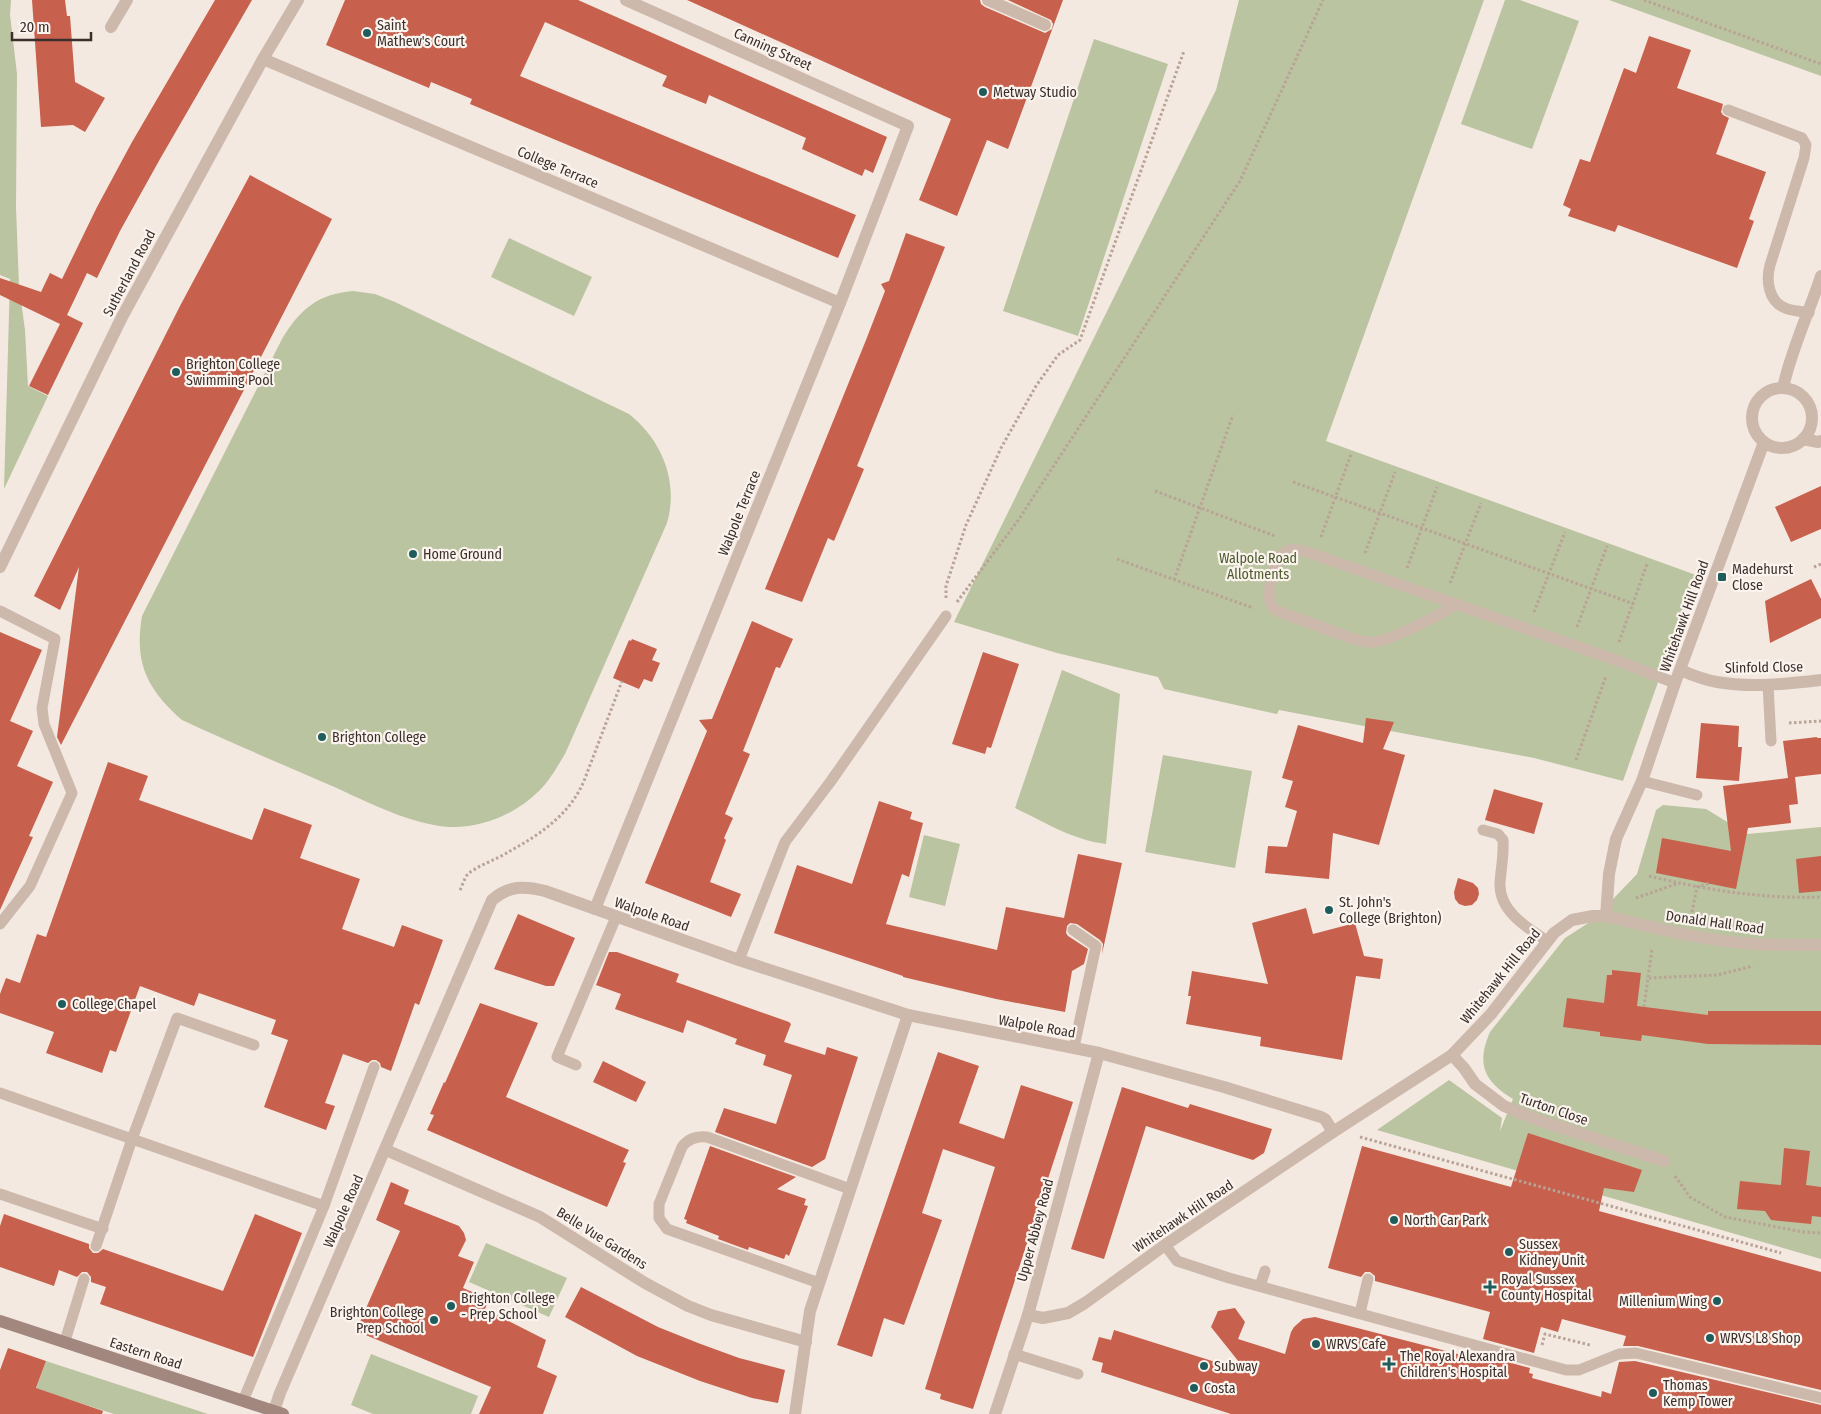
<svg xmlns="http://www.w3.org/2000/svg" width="1821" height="1414" font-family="'Fira Sans Condensed',sans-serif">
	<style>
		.green { fill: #bac4a0 }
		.building { fill: #c7604c }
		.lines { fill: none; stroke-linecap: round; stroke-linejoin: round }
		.path { stroke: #b9a296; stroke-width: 3; stroke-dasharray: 2.5 2.5; stroke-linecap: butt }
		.lane { stroke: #cdb8ac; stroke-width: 11 }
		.street { stroke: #cdb8ac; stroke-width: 12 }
		.secondary { stroke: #a1877d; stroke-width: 12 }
		.poi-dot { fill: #1f5d5d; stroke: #fbf4ee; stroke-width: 2 }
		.labels { text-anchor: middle; stroke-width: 4.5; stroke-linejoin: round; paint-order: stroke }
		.poi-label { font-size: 14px; fill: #3b2f2b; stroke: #fbf4ee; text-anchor: start }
		.street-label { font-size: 14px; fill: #3b2f2b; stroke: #fbf4ee }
		.park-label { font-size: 14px; fill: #4d5a2e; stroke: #fbf4ee }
	</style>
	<rect width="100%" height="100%" fill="#f4e9e1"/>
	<g class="green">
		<path d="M 0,0 L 11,0 L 10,15 L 17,74 L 16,207 L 19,286 L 25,330 L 28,386 L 48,396 L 4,489 L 10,279 L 0,275 Z"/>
		<path d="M 1239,0 L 1484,0 L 1326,441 L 1696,575 L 1623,781 L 1534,758 L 1279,710 L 1277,714 L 1164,689 L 1158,677 L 1057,653 L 954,622 L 1216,90 Z"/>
		<path d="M 1505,0 L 1520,0 L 1579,21 L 1532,149 L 1461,124 Z"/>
		<path d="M 1609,0 L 1821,0 L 1821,76 Z"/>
		<path d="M 1094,39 L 1168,64 L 1078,336 L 1003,311 Z"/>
		<path d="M 509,238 L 592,277 L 574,316 L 491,277 Z"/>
		<path d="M 353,291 L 375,294 L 395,302 L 629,414 C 662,440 679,482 667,523 L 565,754 C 557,767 550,780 539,791 C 513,817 471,833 434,825 C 396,818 360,798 325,783 C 277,762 229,742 182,720 C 147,689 134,663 142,616 L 282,339 C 300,309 318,294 353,291 Z"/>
		<path d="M 1062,670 L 1120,694 L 1106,844 C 1073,840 1044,822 1015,808 Z"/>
		<path d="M 1163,755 L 1252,771 L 1235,868 L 1145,852 Z"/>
		<path d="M 1663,805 L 1706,809 L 1747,834 L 1821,827 L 1821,1259 L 1377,1130 L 1449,1080 L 1502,1118 L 1500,1131 L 1513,1099 C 1484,1081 1476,1064 1490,1032 L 1565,938 L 1593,920 L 1637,874 L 1656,810 Z"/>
		<path d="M 924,835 L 960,844 L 945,906 L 909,897 Z"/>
		<path d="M 486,1243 L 567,1278 L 549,1317 L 469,1282 Z"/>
		<path d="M 371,1354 L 478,1396 L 471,1414 L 373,1414 L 351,1405 Z"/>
		<path d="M 46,1361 L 208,1414 L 114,1414 L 36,1389 Z"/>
	</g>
	<g class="building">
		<path d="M 32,0 L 65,0 L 67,16 L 70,16 L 75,82 L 105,98 L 85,132 L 73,125 L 41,127 Z"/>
		<path d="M 215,0 L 252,0 L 160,159 L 120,231 L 97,278 L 87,273 L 67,315 L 83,323 L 48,395 L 29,386 L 60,324 L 0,295 L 0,278 L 41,292 L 50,273 L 62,279 L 97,207 L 132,142 Z"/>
		<path d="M 345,0 L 578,0 L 887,137 L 873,173 L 865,169 L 862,176 L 802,149 L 806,138 L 709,95 L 706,104 L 662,86 L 667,76 L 545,22 L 520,76 L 856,215 L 838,258 L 470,104 L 472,99 L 431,82 L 429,88 L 326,45 Z"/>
		<path d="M 687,0 L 980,0 L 981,4 L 985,7 L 1045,33 L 1052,29 L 1053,24 L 1051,20 L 1008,0 L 1063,0 L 1008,149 L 987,140 L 957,216 L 919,200 L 951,119 Z"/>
		<path d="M 1649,36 L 1691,50 L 1677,88 L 1723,104 L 1721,112 L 1723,115 L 1729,118 L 1716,154 L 1766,172 L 1749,219 L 1754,221 L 1737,268 L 1618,225 L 1615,232 L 1568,216 L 1571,209 L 1563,205 L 1580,159 L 1590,162 L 1624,68 L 1636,73 Z"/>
		<path d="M 250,175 L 332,219 L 61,745 L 57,737 L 79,567 L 60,610 L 34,596 L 180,306 Z"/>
		<path d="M 906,233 L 945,247 L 857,466 L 864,469 L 834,541 L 828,538 L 802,602 L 765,589 L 866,340 L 885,291 L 881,284 L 889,281 Z"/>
		<path d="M 1821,486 L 1821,529 L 1791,542 L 1775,507 Z"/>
		<path d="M 1811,579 L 1821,599 L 1821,618 L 1770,643 L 1765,601 Z"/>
		<path d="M 752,621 L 793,639 L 780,668 L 776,667 L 743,751 L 750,754 L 725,814 L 733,818 L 724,838 L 726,840 L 710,882 L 741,894 L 731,917 L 645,883 L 707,731 L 699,720 L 712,719 Z"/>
		<path d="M 0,632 L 42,650 L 10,721 L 33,731 L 17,766 L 53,782 L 29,836 L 33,837 L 0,910 Z"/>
		<path d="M 632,639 L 657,649 L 652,660 L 660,663 L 652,682 L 644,679 L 639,689 L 613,678 L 629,640 L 631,641 Z"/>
		<path d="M 983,652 L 1019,664 L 991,748 L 987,747 L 985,754 L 952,744 Z"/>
		<path d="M 1366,718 L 1394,722 L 1383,749 L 1405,755 L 1379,845 L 1333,833 L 1329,879 L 1265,873 L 1268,846 L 1287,847 L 1297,811 L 1285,807 L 1293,781 L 1282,778 L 1298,725 L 1363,743 Z"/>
		<path d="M 1701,723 L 1739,726 L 1738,747 L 1742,747 L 1739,781 L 1696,778 Z"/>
		<path d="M 1817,737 L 1817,738 L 1821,738 L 1821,774 L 1795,777 L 1798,804 L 1789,805 L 1791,823 L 1748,828 L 1736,889 L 1656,873 L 1662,838 L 1731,851 L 1723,786 L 1788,778 L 1783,741 Z"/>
		<path d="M 108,762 L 148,776 L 139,800 L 252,840 L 264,808 L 312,825 L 300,858 L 360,879 L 342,929 L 394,947 L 402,925 L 443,940 L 419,1005 L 415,1003 L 391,1071 L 381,1067 L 380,1063 L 376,1060 L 372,1060 L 368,1063 L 343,1054 L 325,1103 L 335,1106 L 326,1130 L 264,1107 L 288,1040 L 271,1034 L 276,1020 L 199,993 L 194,1006 L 140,986 L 116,1052 L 110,1050 L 102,1073 L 46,1053 L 54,1032 L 0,1013 L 0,994 L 6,978 L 20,983 L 37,934 L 46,937 Z"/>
		<path d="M 1494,789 L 1543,803 L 1534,834 L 1485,820 Z"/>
		<path d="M 879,801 L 912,812 L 910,819 L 923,823 L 909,877 L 902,874 L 886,924 L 997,950 L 1006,907 L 1064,918 L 1078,854 L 1122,863 L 1102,954 L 1103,944 L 1100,940 L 1077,924 L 1070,923 L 1067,926 L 1066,933 L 1068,936 L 1088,949 L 1084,964 L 1072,971 L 1065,1012 L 996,999 L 903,977 L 903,976 L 774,933 L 797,865 L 852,884 Z"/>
		<path d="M 1821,856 L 1821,891 L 1799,893 L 1796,859 Z"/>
		<path d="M 1458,878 L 1473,883 L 1478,888 L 1479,894 L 1477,900 L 1472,905 L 1465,906 L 1459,904 L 1455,899 L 1454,892 Z"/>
		<path d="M 1306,908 L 1313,934 L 1355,923 L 1364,956 L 1383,959 L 1380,979 L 1356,976 L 1342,1060 L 1260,1046 L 1261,1037 L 1186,1024 L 1191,996 L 1188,996 L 1192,971 L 1268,984 L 1252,923 Z"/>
		<path d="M 518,914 L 575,938 L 554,986 L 546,986 L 494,969 Z"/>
		<path d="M 609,952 L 617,952 L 679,974 L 676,982 L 789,1022 L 791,1024 L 784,1042 L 825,1055 L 827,1047 L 858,1057 L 825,1159 L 812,1167 L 715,1132 L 724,1108 L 776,1124 L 792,1075 L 763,1065 L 766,1055 L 735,1044 L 737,1039 L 687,1020 L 683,1033 L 615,1009 L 621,994 L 596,985 Z"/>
		<path d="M 1612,970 L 1641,973 L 1637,1006 L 1708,1015 L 1708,1011 L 1821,1011 L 1821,1045 L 1708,1044 L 1642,1035 L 1641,1041 L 1600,1036 L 1600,1032 L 1563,1027 L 1567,998 L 1604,1003 L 1607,975 L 1612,975 Z"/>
		<path d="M 480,1003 L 538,1023 L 506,1097 L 629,1150 L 623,1162 L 626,1163 L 607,1207 L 427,1130 L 434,1115 L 430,1114 L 444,1082 L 445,1083 Z"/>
		<path d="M 938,1052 L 979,1066 L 959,1123 L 1004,1139 L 1021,1085 L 1073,1102 L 973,1409 L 940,1399 L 941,1394 L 925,1389 L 995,1167 L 943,1149 L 922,1213 L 942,1220 L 904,1325 L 884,1318 L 872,1357 L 837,1345 Z"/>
		<path d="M 603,1061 L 646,1082 L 636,1102 L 593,1082 Z"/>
		<path d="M 1122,1087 L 1188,1108 L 1190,1104 L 1272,1129 L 1264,1153 L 1253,1160 L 1146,1126 L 1104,1259 L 1071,1249 Z"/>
		<path d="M 1528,1133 L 1642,1170 L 1634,1192 L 1604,1188 L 1599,1211 L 1821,1272 L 1821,1390 L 1638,1346 L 1623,1346 L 1626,1336 L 1562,1319 L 1558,1332 L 1541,1327 L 1534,1353 L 1483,1339 L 1490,1312 L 1375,1281 L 1375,1276 L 1370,1272 L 1365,1272 L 1361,1277 L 1328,1268 L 1362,1146 L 1511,1187 Z"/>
		<path d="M 710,1146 L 796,1177 L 777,1189 L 806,1199 L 804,1205 L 808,1206 L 789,1256 L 786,1254 L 784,1259 L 749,1247 L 748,1250 L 718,1239 L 719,1236 L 686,1223 L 687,1220 L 684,1219 Z"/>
		<path d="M 1784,1148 L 1810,1151 L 1806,1185 L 1821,1187 L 1821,1217 L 1812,1216 L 1811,1224 L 1771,1220 L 1765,1211 L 1737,1209 L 1740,1181 L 1781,1185 Z"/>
		<path d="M 391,1182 L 409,1190 L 404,1204 L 459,1226 L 464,1233 L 466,1240 L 458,1256 L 474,1262 L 463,1288 L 489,1299 L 485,1309 L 546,1340 L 537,1367 L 557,1376 L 543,1414 L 479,1414 L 491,1387 L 356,1331 L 400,1231 L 376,1220 Z"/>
		<path d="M 4,1214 L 89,1244 L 89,1248 L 93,1253 L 98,1253 L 103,1249 L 223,1291 L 255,1214 L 302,1233 L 253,1357 L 100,1304 L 106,1287 L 91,1282 L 91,1277 L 87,1272 L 82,1272 L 77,1277 L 59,1270 L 54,1286 L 0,1267 L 0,1226 Z"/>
		<path d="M 581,1287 L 658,1327 L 698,1343 L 739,1358 L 785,1370 L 778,1403 L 752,1398 L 700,1381 L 637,1356 L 565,1317 Z"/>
		<path d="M 1235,1308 L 1245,1322 L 1238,1339 L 1285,1354 L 1291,1332 L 1294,1327 L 1303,1319 L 1315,1317 L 1477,1359 L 1478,1354 L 1530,1368 L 1529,1373 L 1533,1374 L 1532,1378 L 1601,1397 L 1602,1391 L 1611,1394 L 1619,1362 L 1635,1361 L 1821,1405 L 1821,1414 L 1231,1414 L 1101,1372 L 1103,1363 L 1092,1360 L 1099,1337 L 1111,1340 L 1114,1330 L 1247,1372 L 1211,1327 L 1218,1311 Z"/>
		<path d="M 8,1348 L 46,1361 L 36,1388 L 103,1411 L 102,1414 L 0,1414 L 0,1370 Z"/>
	</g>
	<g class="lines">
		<g class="path">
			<path d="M 1644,0 L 1821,64"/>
			<path d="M 1293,482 L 1634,604"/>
			<path d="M 1155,491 L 1275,536"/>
			<path d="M 1321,537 L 1351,454"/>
			<path d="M 1365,553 L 1395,472"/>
			<path d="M 1117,559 L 1253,608"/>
			<path d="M 1814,567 L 1821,564"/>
			<path d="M 1407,568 L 1437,487"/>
			<path d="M 1174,580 L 1233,415"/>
			<path d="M 1450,583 L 1481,503"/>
			<path d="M 946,598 L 946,586 L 966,525 L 1001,448 L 1036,386 L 1058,355 L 1080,340 L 1184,51"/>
			<path d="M 957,602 L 1017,522 L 1240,181 L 1323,0"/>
			<path d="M 1534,612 L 1565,532"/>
			<path d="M 1577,627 L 1607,546"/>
			<path d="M 1619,642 L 1647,564"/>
			<path d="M 1789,723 L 1821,721"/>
			<path d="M 1576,760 L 1606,676"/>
			<path d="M 1649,876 C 1706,890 1762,899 1821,897"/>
			<path d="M 460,890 C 463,884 465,876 469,873 C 481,864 498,859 510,851 C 541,834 570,814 584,781 L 622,681"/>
			<path d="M 1636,898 L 1676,884"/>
			<path d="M 1691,917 L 1697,887 L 1710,883"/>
			<path d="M 1649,978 L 1717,975 L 1753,966"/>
			<path d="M 1644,1007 L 1652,949"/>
			<path d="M 1360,1137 L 1781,1253"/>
			<path d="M 1675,1176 L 1690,1197 L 1725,1217 L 1803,1232 L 1821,1233"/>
			<path d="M 1542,1345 L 1545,1334 L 1590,1345"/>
		</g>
		<g class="lane">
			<path d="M 1728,110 L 1802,138 L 1806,145 L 1804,158 L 1770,265 C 1766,280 1768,301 1785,308 C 1792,311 1802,311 1809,313"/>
			<path d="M 1456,604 C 1439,616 1394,639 1374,642 C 1367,643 1361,641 1354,639 L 1277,611 C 1261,600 1274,569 1281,555 L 1291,549 L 1304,551 L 1613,659 L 1675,683"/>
			<path d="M 0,611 L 55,639 L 42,708 L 44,724 L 72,793 L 30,886 L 0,924"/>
			<path d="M 1768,685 L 1771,741"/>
			<path d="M 1642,781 L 1697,795"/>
			<path d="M 1483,830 L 1498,834 L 1503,840 C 1504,855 1501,868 1500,883 C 1499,911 1526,927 1547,941"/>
			<path d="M 1073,930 L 1096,946 L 1074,1047"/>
			<path d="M 739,960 L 785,842 L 831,781 L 946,616"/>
			<path d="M 576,1065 L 557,1057 L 616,917"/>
			<path d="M 0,1093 L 324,1206"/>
			<path d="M 0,1194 L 103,1229"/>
			<path d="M 1165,1245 L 1177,1261 L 1229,1278 L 1566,1370 L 1579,1370 L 1619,1354 L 1636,1353 L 1821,1398"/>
			<path d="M 96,1246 L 132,1139 L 177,1018 L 254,1045"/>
			<path d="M 819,1283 L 667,1229 L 659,1218 L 659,1204 L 682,1147 C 688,1139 696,1136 707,1137 L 850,1189"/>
			<path d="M 1260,1286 L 1265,1271"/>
			<path d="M 1360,1313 L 1368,1279"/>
			<path d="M 65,1341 L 84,1279"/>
			<path d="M 1014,1354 L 1078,1374"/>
			<path d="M 243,1401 L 324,1206 L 374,1067"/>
		</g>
		<g class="street">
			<path d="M 988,0 L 1045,25"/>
			<path d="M 111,27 L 127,0"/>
			<path d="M 263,59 L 840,303"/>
			<path d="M 1783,388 C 1791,350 1809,313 1821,276"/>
			<circle cx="1782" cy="418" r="30"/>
			<path d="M 1803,439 L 1818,442 L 1821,441"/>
			<path d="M 0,567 L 122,317 L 263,59 L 298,0"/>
			<path d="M 1680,670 C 1692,675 1704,680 1717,682 C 1751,688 1787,684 1821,680"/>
			<path d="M 595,909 L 840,303 L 908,126 L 626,0"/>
			<path d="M 1606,916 C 1655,928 1705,941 1755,944 C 1777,945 1799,945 1821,945"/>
			<path d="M 1452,1055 L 1464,1068 L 1475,1084 L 1504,1106 L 1538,1120 L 1664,1161"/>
			<path d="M 386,1150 L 540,1217 L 645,1283 L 688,1306 L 711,1315 L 806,1342"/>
			<path d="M 1028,1315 L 1043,1318 L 1068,1313 L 1085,1303 L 1165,1245 L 1333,1132 L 1452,1055 L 1491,1014 L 1554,933 L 1572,920 L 1593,916 L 1606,916 L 1609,874 L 1616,839 L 1642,781 L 1675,683 L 1764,442"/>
			<path d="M 273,1414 L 280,1393 L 492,900 C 509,885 525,886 545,891 L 739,960 L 908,1015 L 1099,1053 L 1224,1087 L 1321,1117 L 1325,1119 L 1333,1132"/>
			<path d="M 795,1414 L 810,1311 L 908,1015"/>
			<path d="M 995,1414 L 1028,1315 L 1099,1053"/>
		</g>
		<path class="secondary" d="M 0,1321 L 283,1414"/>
	</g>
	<g class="poi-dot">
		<circle cx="367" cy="33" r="5"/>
		<circle cx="983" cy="92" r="5"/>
		<circle cx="176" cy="372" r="5"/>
		<circle cx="413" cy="554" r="5"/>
		<rect x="1717" y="572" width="10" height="10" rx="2.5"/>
		<circle cx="322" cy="737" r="5"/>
		<circle cx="1329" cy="910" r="5"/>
		<circle cx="62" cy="1004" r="5"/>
		<circle cx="1394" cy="1220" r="5"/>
		<circle cx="1509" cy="1252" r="5"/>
		<path d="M1487.5 1279.5h5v5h5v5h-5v5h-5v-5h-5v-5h5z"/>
		<circle cx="1717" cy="1301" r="5"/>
		<circle cx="451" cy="1306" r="5"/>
		<circle cx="434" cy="1320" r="5"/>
		<circle cx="1710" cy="1338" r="5"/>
		<circle cx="1316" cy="1344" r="5"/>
		<path d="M1386.5 1356.5h5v5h5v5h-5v5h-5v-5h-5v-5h5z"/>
		<circle cx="1204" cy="1366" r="5"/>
		<circle cx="1194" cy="1388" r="5"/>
		<circle cx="1653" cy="1393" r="5"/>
	</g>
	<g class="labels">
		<g class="poi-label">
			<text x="377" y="30">Saint<tspan x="377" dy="16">Mathew's Court</tspan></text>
			<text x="993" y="97">Metway Studio</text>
			<text x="186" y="369">Brighton College<tspan x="186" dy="16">Swimming Pool</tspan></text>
			<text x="423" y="559">Home Ground</text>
			<text x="1732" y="574">Madehurst<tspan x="1732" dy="16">Close</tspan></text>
			<text x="332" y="742">Brighton College</text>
			<text x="1339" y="907">St. John's<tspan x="1339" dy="16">College (Brighton)</tspan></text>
			<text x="72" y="1009">College Chapel</text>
			<text x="1404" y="1225">North Car Park</text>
			<text x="1519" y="1249">Sussex<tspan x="1519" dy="16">Kidney Unit</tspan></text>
			<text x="1501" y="1284">Royal Sussex<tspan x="1501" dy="16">County Hospital</tspan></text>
			<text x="461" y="1303">Brighton College<tspan x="461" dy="16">- Prep School</tspan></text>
			<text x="1707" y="1306" text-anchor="end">Millenium Wing</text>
			<text x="424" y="1317" text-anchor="end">Brighton College<tspan x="424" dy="16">Prep School</tspan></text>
			<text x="1720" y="1343">WRVS L8 Shop</text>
			<text x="1326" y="1349">WRVS Cafe</text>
			<text x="1400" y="1361">The Royal Alexandra<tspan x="1400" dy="16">Children's Hospital</tspan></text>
			<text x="1214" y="1371">Subway</text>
			<text x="1663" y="1390">Thomas<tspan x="1663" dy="16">Kemp Tower</tspan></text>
			<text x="1204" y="1393">Costa</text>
		</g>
		<g class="street-label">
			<text transform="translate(773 49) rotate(24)" y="5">Canning Street</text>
			<text transform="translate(558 167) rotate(23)" y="5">College Terrace</text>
			<text transform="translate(129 273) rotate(-62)" y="5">Sutherland Road</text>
			<text transform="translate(739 513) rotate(-68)" y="5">Walpole Terrace</text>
			<text transform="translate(1684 616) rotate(-70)" y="5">Whitehawk Hill Road</text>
			<text transform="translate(1764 667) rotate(-1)" y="5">Slinfold Close</text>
			<text transform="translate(652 914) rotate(19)" y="5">Walpole Road</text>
			<text transform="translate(1715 922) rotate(8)" y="5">Donald Hall Road</text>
			<text transform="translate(1500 976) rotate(-51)" y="5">Whitehawk Hill Road</text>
			<text transform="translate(1037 1026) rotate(10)" y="5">Walpole Road</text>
			<text transform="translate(1554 1109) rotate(19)" y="5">Turton Close</text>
			<text transform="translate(343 1211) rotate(-66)" y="5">Walpole Road</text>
			<text transform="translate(1183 1216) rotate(-34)" y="5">Whitehawk Hill Road</text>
			<text transform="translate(1035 1230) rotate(-75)" y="5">Upper Abbey Road</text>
			<text transform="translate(602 1238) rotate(32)" y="5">Belle Vue Gardens</text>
			<text transform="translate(146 1353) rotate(18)" y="5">Eastern Road</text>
		</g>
		<g class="park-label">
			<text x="1258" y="563">Walpole Road<tspan x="1258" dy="16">Allotments</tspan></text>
		</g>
	</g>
	<path d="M12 32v8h79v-8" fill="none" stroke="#3b2f2b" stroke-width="2.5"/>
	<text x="20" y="32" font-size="15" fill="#3b2f2b" stroke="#fbf4ee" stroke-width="4" paint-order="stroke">20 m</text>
</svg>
